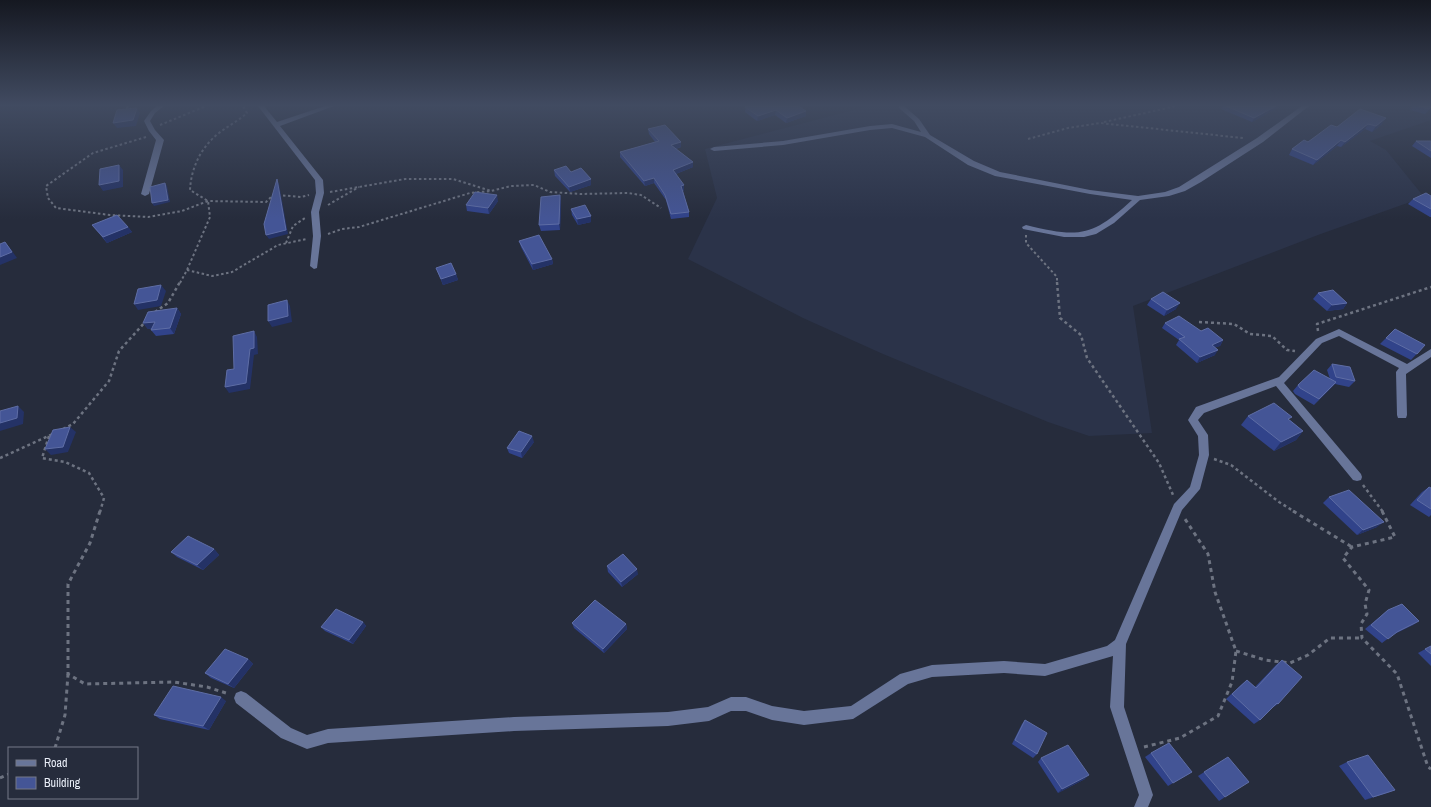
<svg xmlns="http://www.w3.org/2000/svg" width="1431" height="807" font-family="'Archivo Narrow',sans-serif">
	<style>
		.built { fill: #2b3349 }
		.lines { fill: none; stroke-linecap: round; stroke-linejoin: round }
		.path-far2 { stroke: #6d7381; stroke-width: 2; stroke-dasharray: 2.5 2.5; stroke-linecap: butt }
		.path-far1 { stroke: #6d7381; stroke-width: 2.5; stroke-dasharray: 3 3; stroke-linecap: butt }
		.path { stroke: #6d7381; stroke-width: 3; stroke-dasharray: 4 4; stroke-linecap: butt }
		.minor { fill: #687599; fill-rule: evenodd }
		.wall { fill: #31438a }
		.shaded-wall { fill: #243266 }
		.building { fill: #445596; stroke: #5e6da5 }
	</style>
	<rect width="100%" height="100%" fill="#262c3c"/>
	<path class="built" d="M 869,106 L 1431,106 L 1431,120 L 1370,141 L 1386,150 L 1424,197 L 1318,235 L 1133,306 L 1152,433 L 1089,436 L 1048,422 L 883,354 L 803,318 L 688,259 L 717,198 L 705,149 Z"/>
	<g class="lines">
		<g class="path-far2">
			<path d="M 128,106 L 127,108 L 132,109"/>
			<path d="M 1104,122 L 1177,106"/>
			<path d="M 160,125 L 206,106"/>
			<path d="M 146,137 L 93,153 L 46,186 L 48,198 L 56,208 L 110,215 L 148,217 L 182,211 L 208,201 L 266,202 L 273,195"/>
			<path d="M 1028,139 L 1068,128 L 1100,123 L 1243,138"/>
			<path d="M 330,192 L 405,179 L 453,179 L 491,191"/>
			<path d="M 278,195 L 301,197 L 309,195"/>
			<path d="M 328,205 L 359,187"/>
			<path d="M 328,234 L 342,229 L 359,227 L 470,193 L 491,191 L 511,186 L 534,185 L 550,192 L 581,194 L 628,193 L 641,195 L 661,208"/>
			<path d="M 1026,235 L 1026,243 L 1057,277 L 1057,283"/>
			<path d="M 286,243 L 293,226 L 305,218"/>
			<path d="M 187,270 L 212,276 L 232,272 L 278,245 L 307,239"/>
			<path d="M 180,283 L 187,270 L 210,217 L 208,201 L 190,190 C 191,168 201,147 219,133 C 228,126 238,121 247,113 L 243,106"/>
		</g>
		<g class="path-far1">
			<path d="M 1057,282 L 1060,318 L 1081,335 L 1087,358 L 1159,463 L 1173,495"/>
			<path d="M 155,312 L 168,303 L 180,282"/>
			<path d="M 1199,322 L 1234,324 L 1250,334 L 1272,336 L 1287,350 L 1295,351"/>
			<path d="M 1318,331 L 1317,324 L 1431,287"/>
			<path d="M 63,429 L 73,424 L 109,381 L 119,351 L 146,321"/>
			<path d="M 49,436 L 42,458 L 65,462 L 89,473 L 104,498 L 100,512"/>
			<path d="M 0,458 L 53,434"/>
			<path d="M 1214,459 L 1231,465 L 1279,502 L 1295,512"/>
			<path d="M 1363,485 L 1383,512"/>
		</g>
		<g class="path">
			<path d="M 100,511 L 90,543 L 68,584 L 68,674 L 85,684 L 174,682 L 207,687 L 229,694"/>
			<path d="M 1293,511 L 1352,547"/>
			<path d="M 1382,511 L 1395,537 L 1352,547 L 1343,558 L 1369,590 L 1365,604 L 1367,614 L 1361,624 L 1362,638 L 1397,674 L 1428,767 L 1431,769"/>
			<path d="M 1236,651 L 1265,660 L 1290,663 L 1308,655 L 1330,638 L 1362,638"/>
			<path d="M 1144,747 L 1180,738 L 1218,716 L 1232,682 L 1236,651 L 1215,592 L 1208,554 L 1185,519"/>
			<path d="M 55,748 L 65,715 L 68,674"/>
			<path d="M 0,778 L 9,774"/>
		</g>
		<g class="minor">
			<path d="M 157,106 L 164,106 L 155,113 L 150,121 L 155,130 L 164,140 L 149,194 L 145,196 L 141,194 L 156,140 L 149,131 L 144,121 L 151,111 Z"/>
			<path d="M 258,106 L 264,106 L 277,122 L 325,106 L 334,106 L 280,126 L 323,180 L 324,193 L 319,212 L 321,236 L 317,268 L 314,269 L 310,266 L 313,236 L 311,212 L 316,193 L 315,180 Z"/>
			<path d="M 899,106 L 904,106 L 919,119 L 930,135 L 974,161 L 1000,172 L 1090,190 L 1138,196 L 1165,192 L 1179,187 L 1257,138 L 1302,106 L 1309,106 L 1263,142 L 1201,182 L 1185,191 L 1169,196 L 1140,200 L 1114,223 L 1096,234 L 1084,237 L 1064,237 L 1023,229 L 1022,227 L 1026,225 C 1079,238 1092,237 1132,200 L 1090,194 L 995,176 L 968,165 L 925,137 L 892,128 L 870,130 L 783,145 L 714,151 L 710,149 L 714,147 L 783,141 L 870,126 L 892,124 L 921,132 L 914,121 L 899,108 Z"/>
			<path d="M 1339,329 L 1407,364 L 1431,349 L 1431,357 L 1406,374 L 1407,415 L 1406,418 L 1398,418 L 1397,415 L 1396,372 L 1399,368 L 1339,336 L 1322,343 L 1284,383 L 1361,474 L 1362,477 L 1361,480 L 1357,481 L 1353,480 L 1276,386 L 1204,413 L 1198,420 L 1208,435 L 1209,455 L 1200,489 L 1182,510 L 1126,644 L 1124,707 L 1153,795 L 1148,807 L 1134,807 L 1139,795 L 1110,707 L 1113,656 L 1045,676 L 1004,673 L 932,677 L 908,684 L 853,719 L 804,725 L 772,720 L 746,711 L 731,711 L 709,721 L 668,726 L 514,731 L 328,743 L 307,749 L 281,738 L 236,703 L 234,698 L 236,693 L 241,691 L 246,693 L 291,728 L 307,735 L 328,729 L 514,717 L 668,712 L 708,707 L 731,697 L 746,697 L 772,706 L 804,711 L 851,706 L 900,674 L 932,665 L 1004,661 L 1045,664 L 1107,646 L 1115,640 L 1174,504 L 1190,487 L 1199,455 L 1198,436 L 1188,420 L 1196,407 L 1279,377 L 1316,339 Z"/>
		</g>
	</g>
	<g class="wall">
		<path d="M 748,106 L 803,106 L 803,107 L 801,108 L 806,111 L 806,116 L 786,123 L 775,115 L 757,121 L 745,112 L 745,107 Z"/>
		<path d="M 1223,106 L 1278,106 L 1277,108 L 1252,122 L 1221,109 Z"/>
		<path d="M 1412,106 L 1431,106 L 1431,109 L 1425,114 L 1410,110 Z"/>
		<path d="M 1360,109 L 1382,124 L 1372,132 L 1365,129 L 1341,147 L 1337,146 L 1313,165 L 1289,155 L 1292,149 L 1337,127 Z"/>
		<path d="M 648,129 L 681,142 L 681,147 L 676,149 L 693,162 L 693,167 L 676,174 L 684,190 L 683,191 L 689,212 L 689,217 L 671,219 L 666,200 L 654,183 L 645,186 L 620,157 L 620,152 L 655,142 L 649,134 Z"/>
		<path d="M 1416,141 L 1431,141 L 1431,158 L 1412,146 Z"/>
		<path d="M 554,170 L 571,172 L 591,179 L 591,185 L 570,192 L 555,176 Z"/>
		<path d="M 560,195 L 561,201 L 560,230 L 541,231 L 539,225 Z"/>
		<path d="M 1431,196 L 1431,217 L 1430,217 L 1408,204 L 1413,199 Z"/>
		<path d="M 498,201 L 489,214 L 467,211 L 466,205 Z"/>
		<path d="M 571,209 L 591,216 L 591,222 L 578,225 L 572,215 Z"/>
		<path d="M 92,225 L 128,227 L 132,232 L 107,243 Z"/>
		<path d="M 519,241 L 552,259 L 553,264 L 533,270 L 521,247 Z"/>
		<path d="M 436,268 L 456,274 L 458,280 L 443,285 Z"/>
		<path d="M 1318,293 L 1347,303 L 1343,309 L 1327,311 L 1313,299 Z"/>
		<path d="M 1151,299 L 1176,309 L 1164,316 L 1147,305 Z"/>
		<path d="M 177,308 L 181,314 L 174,334 L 156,336 L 151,330 L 152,329 L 148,329 L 143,323 Z"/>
		<path d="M 1165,323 L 1201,331 L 1223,340 L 1220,346 L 1215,347 L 1215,355 L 1197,363 L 1176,345 L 1179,340 L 1162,328 Z"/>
		<path d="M 1386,338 L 1425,345 L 1411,360 L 1380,344 Z"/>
		<path d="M 1332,364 L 1355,381 L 1349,387 L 1335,384 L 1314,405 L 1295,394 L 1293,391 L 1298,385 L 1330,379 L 1327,370 Z"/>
		<path d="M 1248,416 L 1290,420 L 1303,431 L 1296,440 L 1274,451 L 1241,425 Z"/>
		<path d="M 534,442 L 522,458 L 509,453 L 507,448 Z"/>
		<path d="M 1429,487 L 1431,488 L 1431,515 L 1429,517 L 1410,505 L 1422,492 Z"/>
		<path d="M 1329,497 L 1377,527 L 1357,535 L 1323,503 Z"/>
		<path d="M 214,549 L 219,555 L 203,570 L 177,557 L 171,552 Z"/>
		<path d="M 607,566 L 638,574 L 622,587 L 608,572 Z"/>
		<path d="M 1388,610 L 1419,621 L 1413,625 L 1394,634 L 1382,643 L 1365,629 L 1382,615 Z"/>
		<path d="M 363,622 L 366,626 L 353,644 L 325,631 L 321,627 Z"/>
		<path d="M 572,623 L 626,624 L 627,629 L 604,653 L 574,628 Z"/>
		<path d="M 1431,646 L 1431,666 L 1418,653 Z"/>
		<path d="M 248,659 L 253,664 L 234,688 L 211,678 L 205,673 Z"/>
		<path d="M 1282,660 L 1278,704 L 1272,708 L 1260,720 L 1254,724 L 1226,699 L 1241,685 L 1247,680 L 1255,687 L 1276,665 Z"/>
		<path d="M 226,701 L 209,730 L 160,719 L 154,715 Z"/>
		<path d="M 1025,720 L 1037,754 L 1033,758 L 1012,744 L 1022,724 Z"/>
		<path d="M 1151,753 L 1192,772 L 1168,786 L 1145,757 Z"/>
		<path d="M 1228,757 L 1225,797 L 1219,801 L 1198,776 Z"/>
		<path d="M 1041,758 L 1085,779 L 1058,793 L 1038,762 Z"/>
		<path d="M 1347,762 L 1395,790 L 1387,793 L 1365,800 L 1339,766 Z"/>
	</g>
	<g class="shaded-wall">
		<path d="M 796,106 L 803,106 L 803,107 L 796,109 Z"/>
		<path d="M 1276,106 L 1278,106 L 1277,108 L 1252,122 L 1254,118 Z"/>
		<path d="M 1431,107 L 1431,109 L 1425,114 L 1429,109 Z"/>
		<path d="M 137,108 L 140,113 L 136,126 L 117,128 L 113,123 Z"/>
		<path d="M 776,110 L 775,115 L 757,121 L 758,116 Z"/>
		<path d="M 806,111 L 806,116 L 786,123 L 787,118 Z"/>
		<path d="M 1386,118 L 1382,124 L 1372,132 L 1376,126 Z"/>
		<path d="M 1368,124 L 1365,129 L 1341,147 L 1345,142 Z"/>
		<path d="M 1341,140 L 1337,146 L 1313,165 L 1317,160 Z"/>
		<path d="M 681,142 L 681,147 L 671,150 L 671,145 Z"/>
		<path d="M 693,162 L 693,167 L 673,175 L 673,170 Z"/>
		<path d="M 119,165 L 123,170 L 123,187 L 103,191 L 99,185 Z"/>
		<path d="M 654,178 L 654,183 L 645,186 L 644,181 Z"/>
		<path d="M 277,179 L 279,184 L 288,234 L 269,239 L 266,235 Z"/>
		<path d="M 591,179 L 591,185 L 570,192 L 569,187 Z"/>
		<path d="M 165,183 L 167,186 L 170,202 L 154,206 L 152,203 Z"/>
		<path d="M 684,185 L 684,190 L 681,191 L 681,186 Z"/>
		<path d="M 497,195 L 498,201 L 489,214 L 488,208 Z"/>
		<path d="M 560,195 L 561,201 L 560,230 L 559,224 Z"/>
		<path d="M 591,216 L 591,222 L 578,225 L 577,219 Z"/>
		<path d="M 128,227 L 132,232 L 107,243 L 103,237 Z"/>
		<path d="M 5,242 L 10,248 L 17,258 L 0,265 L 0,257 Z"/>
		<path d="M 552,259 L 553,264 L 533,270 L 532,264 Z"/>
		<path d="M 456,274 L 458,280 L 443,285 L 441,279 Z"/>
		<path d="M 161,285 L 166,291 L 161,306 L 138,310 L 134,304 Z"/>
		<path d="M 287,300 L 290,306 L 292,322 L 272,327 L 268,321 Z"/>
		<path d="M 1180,303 L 1176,309 L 1164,316 L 1167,310 Z"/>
		<path d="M 1347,303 L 1343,309 L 1327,311 L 1332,305 Z"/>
		<path d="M 177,308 L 181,314 L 174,334 L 170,328 Z"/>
		<path d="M 155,322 L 159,328 L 148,329 L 143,323 Z"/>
		<path d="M 254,331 L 257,337 L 258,354 L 254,355 L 250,389 L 229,393 L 225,387 L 250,349 Z"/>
		<path d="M 1223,340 L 1220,346 L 1208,350 L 1212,345 Z"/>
		<path d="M 1218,350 L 1215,355 L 1197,363 L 1200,357 Z"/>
		<path d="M 18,406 L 24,412 L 23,424 L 0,431 L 0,423 Z"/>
		<path d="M 70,427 L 76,432 L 68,452 L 51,455 L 45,449 Z"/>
		<path d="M 1303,431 L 1296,440 L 1274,451 L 1281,442 Z"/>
		<path d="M 532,436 L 534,442 L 522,458 L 521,452 Z"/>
		<path d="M 1384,522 L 1377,527 L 1357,535 L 1363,530 Z"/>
		<path d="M 214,549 L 219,555 L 203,570 L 197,565 Z"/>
		<path d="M 637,569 L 638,574 L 622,587 L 621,582 Z"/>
		<path d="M 1419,621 L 1413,625 L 1391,636 L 1397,632 Z"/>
		<path d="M 363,622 L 366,626 L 353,644 L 349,640 Z"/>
		<path d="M 626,624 L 627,629 L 604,653 L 603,649 Z"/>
		<path d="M 248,659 L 253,664 L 234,688 L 228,684 Z"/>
		<path d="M 221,697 L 226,701 L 209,730 L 203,726 Z"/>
		<path d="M 1089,775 L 1085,779 L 1058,793 L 1062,789 Z"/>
		<path d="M 1395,790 L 1387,793 L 1365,800 L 1373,797 Z"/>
	</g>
	<g class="building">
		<path d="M 748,106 L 798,106 L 806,111 L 787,118 L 776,110 L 758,116 L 745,107 Z"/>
		<path d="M 1226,106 L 1276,106 L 1254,118 Z"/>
		<path d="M 1419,106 L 1431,106 L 1431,107 L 1429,109 Z"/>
		<path d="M 137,108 L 133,120 L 113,123 L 117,110 Z"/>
		<path d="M 1360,109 L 1386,118 L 1376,126 L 1368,124 L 1345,142 L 1341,140 L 1317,160 L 1292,149 L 1304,140 L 1308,142 L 1331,125 L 1337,127 Z"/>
		<path d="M 665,125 L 681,142 L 671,145 L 693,162 L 673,170 L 684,185 L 681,186 L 689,212 L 671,214 L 665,195 L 654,178 L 644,181 L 620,152 L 659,141 L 648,129 Z"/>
		<path d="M 1416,141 L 1431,141 L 1431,151 Z"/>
		<path d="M 119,165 L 119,181 L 99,185 L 100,169 Z"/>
		<path d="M 566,166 L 571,172 L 581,168 L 591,179 L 569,187 L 554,170 Z"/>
		<path d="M 277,179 L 286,230 L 266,235 L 264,224 Z"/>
		<path d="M 165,183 L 168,200 L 152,203 L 150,187 Z"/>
		<path d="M 475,192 L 497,195 L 488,208 L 466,205 Z"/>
		<path d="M 1426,193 L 1431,196 L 1431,209 L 1413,199 Z"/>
		<path d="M 560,195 L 559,224 L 539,225 L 541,197 Z"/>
		<path d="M 585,205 L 591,216 L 577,219 L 571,209 Z"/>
		<path d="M 117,215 L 128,227 L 103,237 L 92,225 Z"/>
		<path d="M 539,235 L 552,259 L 532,264 L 519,241 Z"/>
		<path d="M 5,242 L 12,252 L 0,257 L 0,244 Z"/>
		<path d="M 451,263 L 456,274 L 441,279 L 436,268 Z"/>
		<path d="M 161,285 L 157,300 L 134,304 L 138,289 Z"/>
		<path d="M 1333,290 L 1347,303 L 1332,305 L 1318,293 Z"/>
		<path d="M 1163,292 L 1180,303 L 1167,310 L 1151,299 Z"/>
		<path d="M 287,300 L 288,316 L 268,321 L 268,305 Z"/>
		<path d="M 177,308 L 170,328 L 151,330 L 155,322 L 143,323 L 148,312 Z"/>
		<path d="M 1179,316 L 1201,331 L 1208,328 L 1223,340 L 1212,345 L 1218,350 L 1200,357 L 1179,339 L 1185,337 L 1165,323 Z"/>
		<path d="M 1395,329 L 1425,345 L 1417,354 L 1386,338 Z"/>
		<path d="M 254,331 L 254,348 L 250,349 L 246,383 L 225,387 L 227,370 L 234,369 L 233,336 Z"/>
		<path d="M 1332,364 L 1350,367 L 1355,381 L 1336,377 Z"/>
		<path d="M 1314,370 L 1336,382 L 1319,399 L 1300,388 L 1298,385 Z"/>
		<path d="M 1274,403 L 1292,417 L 1288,419 L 1303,431 L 1281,442 L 1248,416 Z"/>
		<path d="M 18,406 L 17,418 L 0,423 L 0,411 Z"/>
		<path d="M 70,427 L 63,447 L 45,449 L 53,430 Z"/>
		<path d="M 519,431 L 532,436 L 521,452 L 507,448 Z"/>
		<path d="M 1429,487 L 1431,488 L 1431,509 L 1417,500 Z"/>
		<path d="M 1349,490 L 1384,522 L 1363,530 L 1329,497 Z"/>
		<path d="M 188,536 L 214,549 L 197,565 L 171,552 Z"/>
		<path d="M 623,554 L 637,569 L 621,582 L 607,566 Z"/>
		<path d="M 595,600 L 626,624 L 603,649 L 572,623 Z"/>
		<path d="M 1402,604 L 1419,621 L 1397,632 L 1388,639 L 1371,625 L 1388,610 Z"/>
		<path d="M 336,609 L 363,622 L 349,640 L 321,627 Z"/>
		<path d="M 1431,646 L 1431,654 L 1425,649 Z"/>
		<path d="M 225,649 L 248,659 L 228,684 L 205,673 Z"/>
		<path d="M 1282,660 L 1302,677 L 1278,704 L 1277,703 L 1260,720 L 1232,694 L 1247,680 L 1256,688 Z"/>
		<path d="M 173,686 L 221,697 L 203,726 L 154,715 Z"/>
		<path d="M 1025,720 L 1047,733 L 1037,754 L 1015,740 Z"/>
		<path d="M 1169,743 L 1192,772 L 1173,783 L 1151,753 Z"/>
		<path d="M 1068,745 L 1089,775 L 1062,789 L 1041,758 Z"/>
		<path d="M 1368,755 L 1395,790 L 1373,797 L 1347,762 Z"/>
		<path d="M 1228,757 L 1249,782 L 1225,797 L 1204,772 Z"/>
	</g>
	<linearGradient id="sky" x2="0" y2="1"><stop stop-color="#151821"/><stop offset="0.48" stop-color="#414b61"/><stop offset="1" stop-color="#414b61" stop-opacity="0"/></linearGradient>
	<rect width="1431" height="219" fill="url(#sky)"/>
	<rect x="8" y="747" width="130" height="52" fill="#262c3c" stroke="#747987"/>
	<rect x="16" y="760" width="20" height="6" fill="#687599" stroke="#747987"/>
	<text x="44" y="767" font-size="12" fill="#e8edf7">Road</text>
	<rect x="16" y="777" width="20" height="12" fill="#445596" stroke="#747987"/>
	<text x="44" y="787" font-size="12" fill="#e8edf7">Building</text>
</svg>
